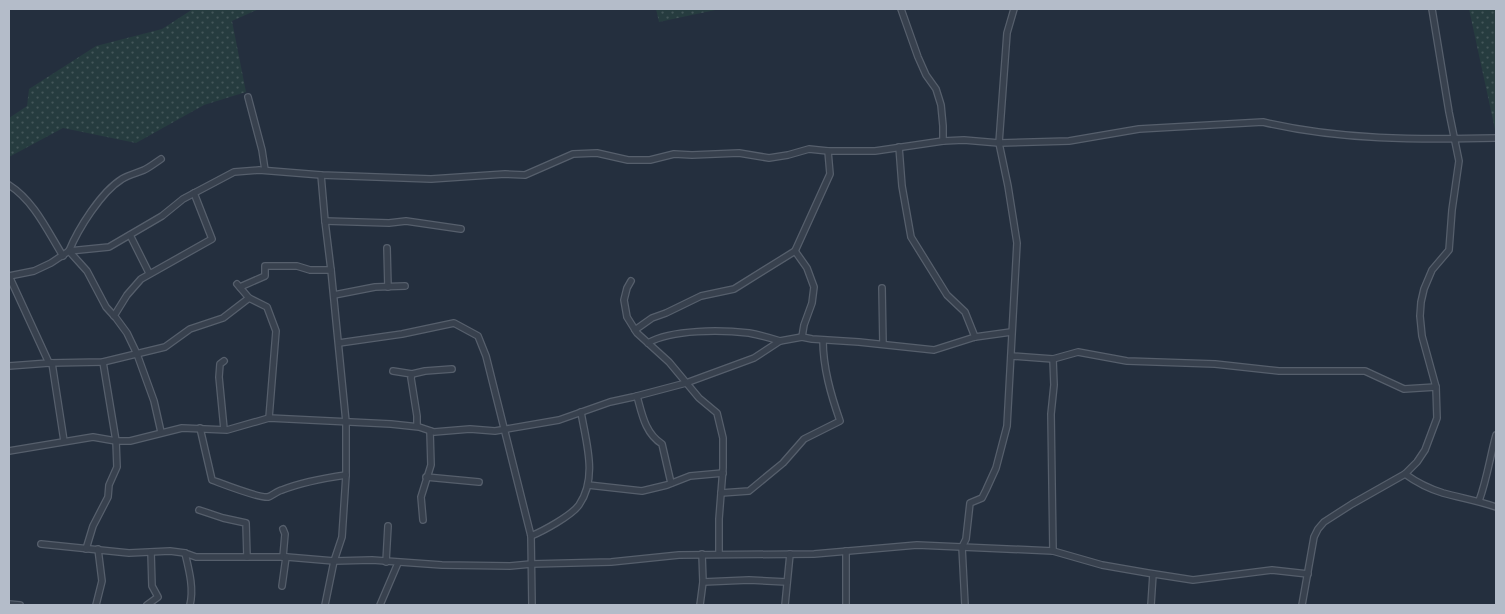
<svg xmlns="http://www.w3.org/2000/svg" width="1505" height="614" font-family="'Alegreya Sans',sans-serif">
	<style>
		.grass { fill: url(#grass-dots) }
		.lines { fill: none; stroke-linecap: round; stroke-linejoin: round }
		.minor-casing { stroke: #565f6c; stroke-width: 8 }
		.minor { stroke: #38414e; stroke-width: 5.5 }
	</style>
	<defs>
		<pattern id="grass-dots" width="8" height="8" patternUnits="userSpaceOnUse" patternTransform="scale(1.25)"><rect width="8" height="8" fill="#263c3f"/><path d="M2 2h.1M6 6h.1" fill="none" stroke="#435659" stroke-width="1.8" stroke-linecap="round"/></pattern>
	</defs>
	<rect width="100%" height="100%" fill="#242f3e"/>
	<g class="grass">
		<path d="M 193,9 L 259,9 L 232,21 L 246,92 L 204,105 L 136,143 L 63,128 L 9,157 L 9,118 L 27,106 L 29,89 L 96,46 L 162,29 Z"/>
		<path d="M 656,9 L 720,9 L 659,22 Z"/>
		<path d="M 1469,9 L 1496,9 L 1496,134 Z"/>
	</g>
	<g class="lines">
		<g class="minor-casing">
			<g id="minor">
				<path d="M 901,9 L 918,57 L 926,75 L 936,89 L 941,105 L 943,126 L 943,141"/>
				<path d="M 248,97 L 262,150 L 265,170"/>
				<path d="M 899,147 L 902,186 L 911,237 L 947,295 L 965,312 L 975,337"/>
				<path d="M 321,175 L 325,221 L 331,270 L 346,422 L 346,475 L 342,537 L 334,561 L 325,605"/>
				<path d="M 9,185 C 34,201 47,230 63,256"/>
				<path d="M 325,221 L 389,223 L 406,221 L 461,229"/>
				<path d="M 130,235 L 149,273"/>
				<path d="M 387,248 L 388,287"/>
				<path d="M 69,251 L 87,271 L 106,307 L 116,318 L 127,333 L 137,354 L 154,401 L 161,432"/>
				<path d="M 69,251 C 78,229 101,192 122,179 C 129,175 137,173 144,170 C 150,167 155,163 161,159"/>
				<path d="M 795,251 L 807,268 L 814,287 L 812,303 L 804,325 L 802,337"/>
				<path d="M 631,281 L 627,288 L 624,300 L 627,317 L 637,333 L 669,362 L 699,398 L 717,413 L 723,438 L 723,468 L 719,519 L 719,553"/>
				<path d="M 237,284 L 249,298"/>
				<path d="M 240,287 L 265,276 L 265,266 L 297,266 L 310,270 L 331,270"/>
				<path d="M 882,288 L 883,344"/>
				<path d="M 334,295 L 375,287 L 405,286"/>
				<path d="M 114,316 L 127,295 L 141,279 L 212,239 L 194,193"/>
				<path d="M 635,330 L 652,318 L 666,313 L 701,296 L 734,289 L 795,251 L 830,174 L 828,151"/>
				<path d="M 339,343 L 402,334 L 454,323 L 478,336 L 486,356 L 531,536 L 532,605"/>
				<path d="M 648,343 C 672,329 722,330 749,333 C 760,335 770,338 780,341"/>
				<path d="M 1011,356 L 1053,359 L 1078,352 L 1127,361 L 1215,364 L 1279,371 L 1365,371 L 1404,389 L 1436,387"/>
				<path d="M 1053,359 L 1054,385 L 1051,414 L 1053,551"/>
				<path d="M 49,363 L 9,276 L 34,271 L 51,263 L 69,251 L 109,247 L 162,216 L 183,199 L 234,172 L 259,170 L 321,175 L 431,179 L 505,174 L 525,175 L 573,154 L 597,153 L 628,160 L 650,160 L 674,154 L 692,155 L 739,153 L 769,158 L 788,155 L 809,149 L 828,151 L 875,151 L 943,141 L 964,140 L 999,143 L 1069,141 L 1139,129 L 1263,122 C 1339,140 1419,140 1496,138"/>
				<path d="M 52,363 L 64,441"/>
				<path d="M 9,366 L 49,363 L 103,362 L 165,347 L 190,329 L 223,318 L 249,298 L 267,307 L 276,331 L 269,418"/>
				<path d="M 393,371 L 412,374"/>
				<path d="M 637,396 C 642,414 645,433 662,444 L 671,483"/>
				<path d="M 417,426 L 417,416 L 411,378 L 412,374 L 425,371 L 452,369"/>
				<path d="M 200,428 L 212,480 C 223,484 258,498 268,497 C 272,496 277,491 282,490 C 302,482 325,478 346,475"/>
				<path d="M 224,429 L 219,377 L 220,364 L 224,361"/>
				<path d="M 9,451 L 93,437 L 116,441 L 130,441 L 182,428 L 227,430 L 269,418 L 391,424 L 419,427 L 434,432 L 470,429 L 495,431 L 559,420 L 610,402 L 633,397 L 686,383 L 754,358 L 780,341 L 802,337 L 812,339 L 859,342 L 934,350 L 975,337 L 1011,332"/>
				<path d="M 1405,474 C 1416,482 1430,489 1443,493 C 1461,498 1479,501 1496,507"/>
				<path d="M 426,477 L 479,482"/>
				<path d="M 588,485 L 642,491 L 667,485 L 690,476 L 723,473"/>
				<path d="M 721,493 L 749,491 L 783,463 L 804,439 L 840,421 C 831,395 823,368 823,340"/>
				<path d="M 1479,501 C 1487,479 1490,457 1496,435"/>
				<path d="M 199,510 L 223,518 L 246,523 L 247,557"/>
				<path d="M 423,520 L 421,497 L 431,465 L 430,431"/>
				<path d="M 531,536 C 543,531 571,516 579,505 C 598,478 586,442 581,412"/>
				<path d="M 41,544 L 129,553 L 170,551 L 185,553 L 196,557 L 287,557 L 334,561 L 372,560 L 442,565 L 510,566 L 531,564 L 611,562 L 679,555 L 814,554 L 917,545 L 1053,551 L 1102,565 L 1148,573 L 1193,580 L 1272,570 L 1308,574"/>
				<path d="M 86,549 L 93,526 L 108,497 L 109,485 L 117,467 L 116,441 L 103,362"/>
				<path d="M 846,551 L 846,605"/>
				<path d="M 185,553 C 189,570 194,588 190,605"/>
				<path d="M 283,557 L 285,534 L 283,529"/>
				<path d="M 386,562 L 388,526"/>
				<path d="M 703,582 L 749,580 L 787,582"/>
				<path d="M 282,586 L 286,557"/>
				<path d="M 9,604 L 20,605"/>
				<path d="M 96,605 L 102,581 L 98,549"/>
				<path d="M 147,605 L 158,597 L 152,586 L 151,552"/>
				<path d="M 380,605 L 398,563"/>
				<path d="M 700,605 L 703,582 L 702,554"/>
				<path d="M 785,605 L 790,554"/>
				<path d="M 965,605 L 962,547 L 966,539 L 970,503 L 982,498 L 986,490 L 996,468 L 1007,426 L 1017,243 L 1008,186 L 999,143 L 1007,33 L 1014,9"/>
				<path d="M 1151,605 L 1153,574"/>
				<path d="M 1302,605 L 1314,537 L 1318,529 L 1324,522 L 1352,504 L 1405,474 L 1417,462 L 1425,450 L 1437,418 L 1436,387 L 1422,336 L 1420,316 L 1421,302 L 1424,289 L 1432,270 L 1449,250 L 1452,210 L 1459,161 L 1449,112 L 1432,9"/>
			</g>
		</g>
		<use href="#minor" class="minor"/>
	</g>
	<rect width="1505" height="614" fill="none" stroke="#b4bcc9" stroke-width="20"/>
</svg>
